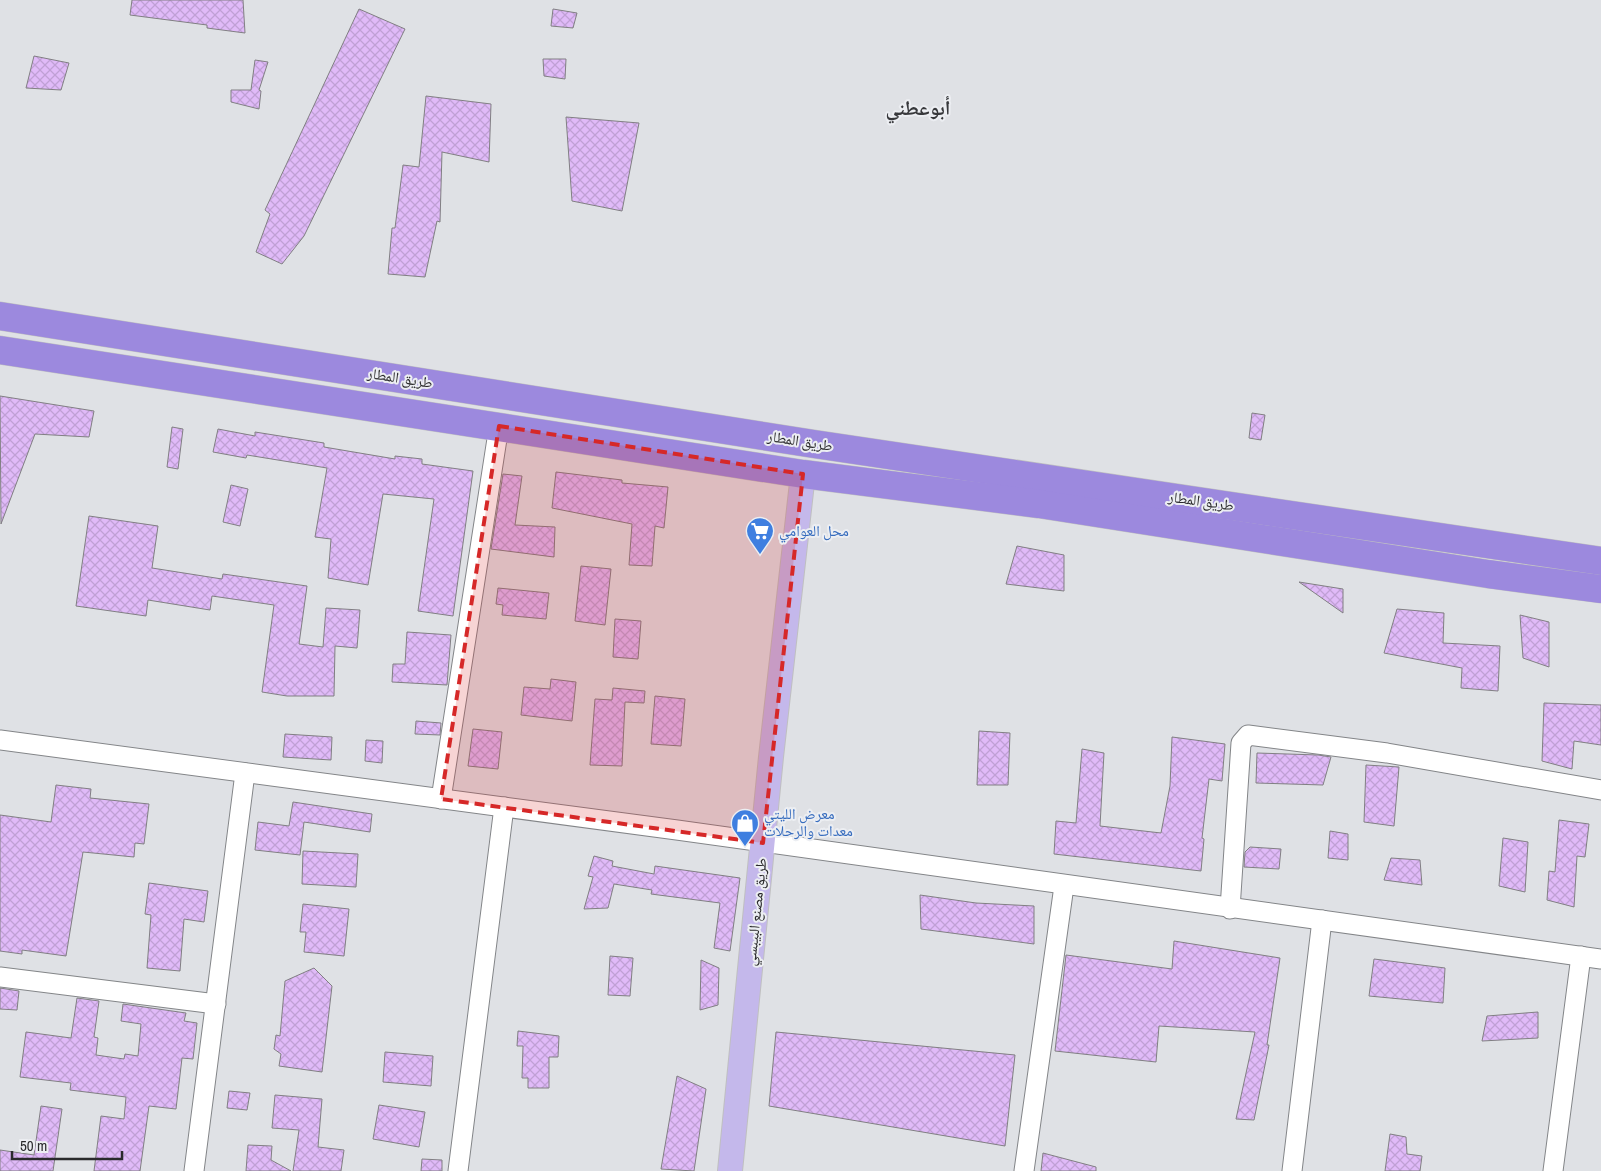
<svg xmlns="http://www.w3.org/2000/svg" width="1601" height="1171" font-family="'Archivo Narrow','Noto Naskh Arabic',sans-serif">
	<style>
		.building { fill: url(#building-cross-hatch); stroke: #817f83 }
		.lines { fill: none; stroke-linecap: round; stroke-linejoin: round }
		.minor-casing { stroke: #838588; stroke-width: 21 }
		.major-casing { stroke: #bfbfc0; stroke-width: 26 }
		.highway-casing { stroke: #bfbfc0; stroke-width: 29 }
		.minor { stroke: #fff; stroke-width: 19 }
		.major { stroke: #c4b8eb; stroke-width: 24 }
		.highway { stroke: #9c89de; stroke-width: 28 }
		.marked { fill: #d62828; fill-opacity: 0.2; stroke: #d62828; stroke-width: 4; stroke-dasharray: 10 6; stroke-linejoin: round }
		.labels { text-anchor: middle; stroke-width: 4; stroke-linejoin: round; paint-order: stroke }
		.street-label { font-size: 15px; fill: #2a2a2c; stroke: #eceef2 }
		.shop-label { font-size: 15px; fill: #366cbe; stroke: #eceef2; text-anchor: start }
		.district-label { font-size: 20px; font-weight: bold; fill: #37383b; stroke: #eceef2 }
	</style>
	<defs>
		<pattern id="building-cross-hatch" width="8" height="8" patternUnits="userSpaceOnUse" patternTransform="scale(1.25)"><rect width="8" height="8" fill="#e0baf8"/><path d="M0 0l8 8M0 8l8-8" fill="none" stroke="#c0a0d5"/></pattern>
	</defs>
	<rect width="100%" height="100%" fill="#dfe1e5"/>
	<g class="building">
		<path d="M 132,0 L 243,0 L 245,33 L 207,28 L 207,25 L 130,15 Z"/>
		<path d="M 359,9 L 405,29 L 304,236 L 282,264 L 256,252 L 270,214 L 265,210 Z"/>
		<path d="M 553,9 L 577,13 L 573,28 L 551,26 Z"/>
		<path d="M 34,56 L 69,63 L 61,90 L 26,88 Z"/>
		<path d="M 543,59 L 566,59 L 565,79 L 544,76 Z"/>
		<path d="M 255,60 L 268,62 L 259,90 L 261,91 L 259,109 L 231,102 L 231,90 L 251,90 Z"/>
		<path d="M 426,96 L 491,104 L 489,162 L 442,152 L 440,222 L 437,221 L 425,277 L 388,274 L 392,228 L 395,228 L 403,165 L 419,167 Z"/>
		<path d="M 566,117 L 639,123 L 622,211 L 572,201 Z"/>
		<path d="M 0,396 L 94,411 L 89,437 L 35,434 L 1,524 Z"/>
		<path d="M 1252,413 L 1265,415 L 1261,440 L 1249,438 Z"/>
		<path d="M 172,427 L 183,429 L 178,469 L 167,467 Z"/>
		<path d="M 218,429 L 255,436 L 255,432 L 324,443 L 324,447 L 395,459 L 395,456 L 422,459 L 422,464 L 473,471 L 453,616 L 418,611 L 434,499 L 383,494 L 368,585 L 328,578 L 331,539 L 315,537 L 327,468 L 247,455 L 246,458 L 213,452 Z"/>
		<path d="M 556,472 L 622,480 L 622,483 L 668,487 L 664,528 L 655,526 L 652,566 L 629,565 L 632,524 L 552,508 Z"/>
		<path d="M 503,474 L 522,476 L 515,525 L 555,527 L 554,557 L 491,549 Z"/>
		<path d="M 231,485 L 248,489 L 240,526 L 223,522 Z"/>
		<path d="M 89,516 L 158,526 L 152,568 L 222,579 L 223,574 L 307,586 L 299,644 L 323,647 L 326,608 L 360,610 L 357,648 L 335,646 L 334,696 L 287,696 L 262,692 L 274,605 L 212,596 L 210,610 L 148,600 L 146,616 L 76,606 Z"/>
		<path d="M 1017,546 L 1064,555 L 1064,591 L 1006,584 Z"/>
		<path d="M 581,566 L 611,569 L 605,625 L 575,621 Z"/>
		<path d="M 1299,582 L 1343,589 L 1343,613 Z"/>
		<path d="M 498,588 L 549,593 L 546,619 L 502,615 L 503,605 L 496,604 Z"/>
		<path d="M 1397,609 L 1444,613 L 1443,643 L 1500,646 L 1498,691 L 1461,688 L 1462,668 L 1384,653 Z"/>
		<path d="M 1520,615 L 1549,622 L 1549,667 L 1523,658 Z"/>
		<path d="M 615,619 L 641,621 L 638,659 L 613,657 Z"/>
		<path d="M 407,632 L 451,635 L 447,685 L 392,682 L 393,664 L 405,664 Z"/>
		<path d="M 551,679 L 576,682 L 572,721 L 521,715 L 524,687 L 550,689 Z"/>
		<path d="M 613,688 L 645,691 L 644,703 L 625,702 L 622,766 L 590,765 L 595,699 L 612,700 Z"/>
		<path d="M 655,696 L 685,699 L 681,746 L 651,744 Z"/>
		<path d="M 1544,703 L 1601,705 L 1601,745 L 1574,741 L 1572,769 L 1542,761 Z"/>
		<path d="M 416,721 L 441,723 L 440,735 L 415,734 Z"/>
		<path d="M 473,729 L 502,732 L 498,769 L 468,766 Z"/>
		<path d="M 979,731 L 1010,733 L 1008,785 L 977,785 Z"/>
		<path d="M 285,734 L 332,737 L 331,760 L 283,757 Z"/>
		<path d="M 1172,737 L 1225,744 L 1222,781 L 1209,779 L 1202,838 L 1204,839 L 1201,871 L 1054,854 L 1056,821 L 1076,823 L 1082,749 L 1104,753 L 1100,826 L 1161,833 L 1170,786 Z"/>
		<path d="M 366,740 L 383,741 L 382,763 L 365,761 Z"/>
		<path d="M 1257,753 L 1318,755 L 1331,757 L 1323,785 L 1256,783 Z"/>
		<path d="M 1366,765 L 1399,767 L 1394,826 L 1364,822 Z"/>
		<path d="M 56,785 L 91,789 L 90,798 L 149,804 L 144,844 L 135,843 L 134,857 L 83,852 L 66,956 L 22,950 L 22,954 L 0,951 L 0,815 L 51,822 Z"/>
		<path d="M 293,802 L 372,814 L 370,832 L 304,822 L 300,855 L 255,850 L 258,822 L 289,826 Z"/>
		<path d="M 1559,820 L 1589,824 L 1585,857 L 1577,856 L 1574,907 L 1547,900 L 1549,871 L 1555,872 Z"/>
		<path d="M 1330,831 L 1348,834 L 1348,860 L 1328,858 Z"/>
		<path d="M 1503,838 L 1528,842 L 1525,892 L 1499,886 Z"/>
		<path d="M 1250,847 L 1281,849 L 1279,869 L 1244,867 L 1245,852 Z"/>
		<path d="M 303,851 L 358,854 L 356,887 L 302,884 Z"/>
		<path d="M 594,856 L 613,861 L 612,866 L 654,874 L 655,866 L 740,878 L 730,951 L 714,948 L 720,903 L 651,894 L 652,890 L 614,884 L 608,908 L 584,909 L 593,877 L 588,876 Z"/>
		<path d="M 1391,858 L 1420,860 L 1422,885 L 1384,880 Z"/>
		<path d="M 149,883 L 208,891 L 204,922 L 184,919 L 180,971 L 147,968 L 151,915 L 145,914 Z"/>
		<path d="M 920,895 L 976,903 L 1034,906 L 1034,944 L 921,929 Z"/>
		<path d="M 303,904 L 349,909 L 344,956 L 304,952 L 306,932 L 300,932 Z"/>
		<path d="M 1174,941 L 1280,958 L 1267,1045 L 1269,1045 L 1254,1120 L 1236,1119 L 1255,1032 L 1159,1026 L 1156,1062 L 1055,1051 L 1066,955 L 1172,969 Z"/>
		<path d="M 610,956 L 633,958 L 630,996 L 608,995 Z"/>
		<path d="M 1374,959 L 1445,968 L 1443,1003 L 1369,996 Z"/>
		<path d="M 701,960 L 719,968 L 718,1005 L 700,1010 Z"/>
		<path d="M 314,968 L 332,986 L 322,1072 L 279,1066 L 281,1054 L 274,1049 L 276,1035 L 280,1036 L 285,981 Z"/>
		<path d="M 0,988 L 19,991 L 17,1010 L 0,1009 Z"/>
		<path d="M 77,998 L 99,1001 L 94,1037 L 98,1038 L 96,1055 L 124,1059 L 125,1054 L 138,1056 L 141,1024 L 121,1021 L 123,1004 L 186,1013 L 184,1021 L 197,1023 L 193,1059 L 182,1058 L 176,1109 L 149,1106 L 140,1171 L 94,1171 L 101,1116 L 124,1119 L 126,1097 L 70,1090 L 71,1083 L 20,1077 L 26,1032 L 71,1038 Z"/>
		<path d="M 1538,1012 L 1538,1038 L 1482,1041 L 1487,1016 Z"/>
		<path d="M 518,1031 L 559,1036 L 558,1057 L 549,1057 L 549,1088 L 528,1088 L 528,1078 L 522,1078 L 523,1046 L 517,1046 Z"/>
		<path d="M 776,1032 L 1015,1055 L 1005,1146 L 769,1106 Z"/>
		<path d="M 385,1052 L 433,1056 L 431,1086 L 383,1082 Z"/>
		<path d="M 677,1076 L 706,1089 L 694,1171 L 661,1169 Z"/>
		<path d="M 229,1091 L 250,1093 L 247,1110 L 227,1108 Z"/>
		<path d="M 275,1095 L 322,1099 L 318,1147 L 344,1150 L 341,1171 L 293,1171 L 299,1130 L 272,1128 Z"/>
		<path d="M 379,1105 L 425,1112 L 419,1147 L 373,1139 Z"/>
		<path d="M 41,1106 L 62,1109 L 53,1171 L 0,1171 L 0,1150 L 34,1155 Z"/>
		<path d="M 1390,1134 L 1406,1137 L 1407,1154 L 1422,1156 L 1420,1171 L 1385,1171 Z"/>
		<path d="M 248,1145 L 272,1146 L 271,1160 L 291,1171 L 246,1171 Z"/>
		<path d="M 1043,1153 L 1096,1167 L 1096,1171 L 1041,1171 Z"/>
		<path d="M 422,1159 L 442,1160 L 442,1171 L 421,1171 Z"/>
	</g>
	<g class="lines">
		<g class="minor-casing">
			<g id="minor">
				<path d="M 0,740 L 677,830 L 1601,959"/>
				<path d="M 441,799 L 499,426"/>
				<path d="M 1230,909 L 1241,743 L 1248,735 L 1387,753 L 1601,790"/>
				<path d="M 0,977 L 216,1004"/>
				<path d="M 194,1171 L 245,773"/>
				<path d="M 458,1171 L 504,807"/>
				<path d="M 1024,1171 L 1064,886"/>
				<path d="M 1292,1171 L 1322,920"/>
				<path d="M 1553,1171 L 1581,956"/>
			</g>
		</g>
		<g class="major-casing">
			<path id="major" d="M 730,1171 L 771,757 L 803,474"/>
		</g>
		<g class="highway-casing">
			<g id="highway">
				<path d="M 0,316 L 814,444 L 1601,561"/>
				<path d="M 0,350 L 803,474 L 1039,504 L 1488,574 L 1601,589"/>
			</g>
		</g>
		<use href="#minor" class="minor"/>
		<use href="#major" class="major"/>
		<use href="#highway" class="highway"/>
	</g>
	<path class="marked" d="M 499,426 L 803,474 L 763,843 L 441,799 Z"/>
	<defs>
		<g id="supermarket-pin" transform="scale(1.4375)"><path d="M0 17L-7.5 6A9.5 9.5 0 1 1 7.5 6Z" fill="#3f7fe0" stroke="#eceef2"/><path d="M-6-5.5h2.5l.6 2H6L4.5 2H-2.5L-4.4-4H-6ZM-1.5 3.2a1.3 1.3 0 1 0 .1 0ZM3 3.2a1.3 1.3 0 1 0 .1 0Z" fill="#fff"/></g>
		<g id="shop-pin" transform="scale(1.4375)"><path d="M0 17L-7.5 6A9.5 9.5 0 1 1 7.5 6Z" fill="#3f7fe0" stroke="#eceef2"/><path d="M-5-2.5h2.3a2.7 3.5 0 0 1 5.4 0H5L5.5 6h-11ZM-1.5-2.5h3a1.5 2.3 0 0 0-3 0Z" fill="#fff"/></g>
	</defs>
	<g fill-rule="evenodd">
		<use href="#supermarket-pin" x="760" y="531"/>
		<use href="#shop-pin" x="745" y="823"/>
	</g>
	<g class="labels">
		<g class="street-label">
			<text transform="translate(400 378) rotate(9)" y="5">طريق المطار</text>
			<text transform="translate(800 441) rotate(9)" y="5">طريق المطار</text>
			<text transform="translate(1201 501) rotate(8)" y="5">طريق المطار</text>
			<text transform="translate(756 912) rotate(-84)" y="5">طريق مصنع البيبسي</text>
		</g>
		<g class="shop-label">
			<text x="779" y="536">محل العوامي</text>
			<text x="764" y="819">معرض الليتي<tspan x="764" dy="17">معدات والرحلات</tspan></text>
		</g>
		<g class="district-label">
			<text x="918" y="115">أبوعطني</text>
		</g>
	</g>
	<path d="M12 1151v8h110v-8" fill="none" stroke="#2a2a2c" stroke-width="2.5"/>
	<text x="20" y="1151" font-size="15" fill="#2a2a2c" stroke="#eceef2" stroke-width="4" paint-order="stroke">50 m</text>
</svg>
